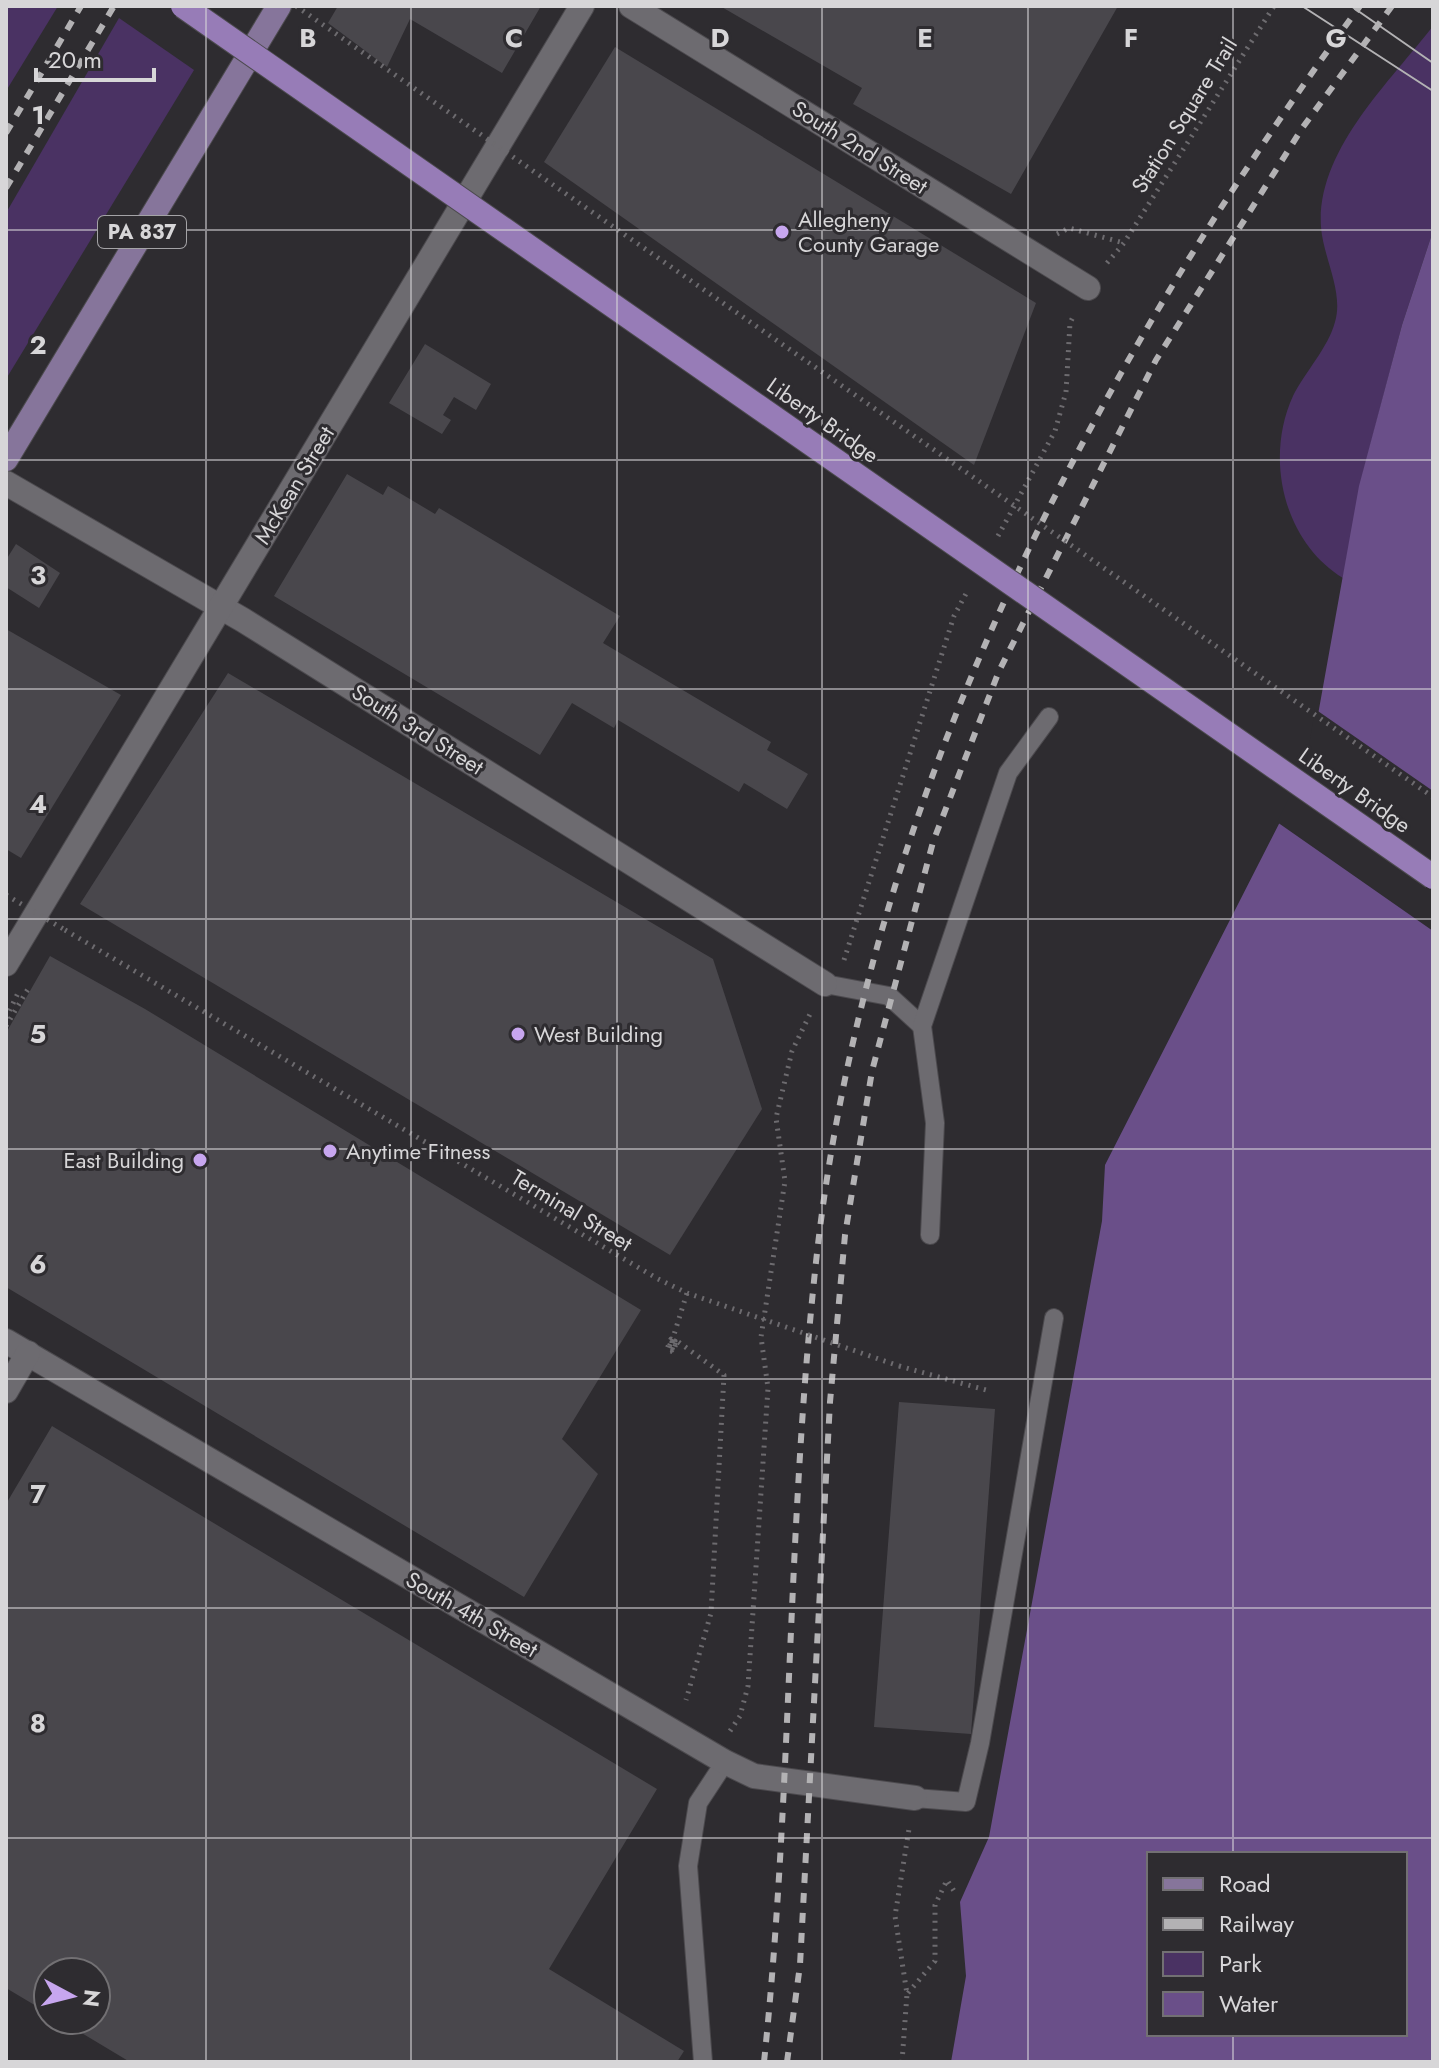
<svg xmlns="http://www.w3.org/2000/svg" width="1439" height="2068" font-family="Jost,sans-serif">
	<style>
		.green { fill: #4a3263 }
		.water { fill: #6a4f89; fill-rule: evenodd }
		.pier { fill: #2e2c30 }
		.building { fill: #49474c }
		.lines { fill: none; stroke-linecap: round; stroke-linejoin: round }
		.lane-casing { stroke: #4c4a4e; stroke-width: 20 }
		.street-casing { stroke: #4c4a4e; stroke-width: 26 }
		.primary-casing { stroke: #4c4a4e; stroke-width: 26 }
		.path { stroke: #6d6b6f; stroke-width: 5; stroke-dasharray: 2 6; stroke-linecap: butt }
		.lane { stroke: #6d6b70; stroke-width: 18 }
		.street { stroke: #6d6b70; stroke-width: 24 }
		.primary { stroke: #86759b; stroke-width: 24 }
		.tram { stroke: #b3b2b4; stroke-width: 2 }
		.rail { stroke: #b3b2b4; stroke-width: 6; stroke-dasharray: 10 10; stroke-linecap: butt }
		.highway-bridge-casing { stroke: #4c4a4e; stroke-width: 26; stroke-linecap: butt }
		.path-bridge { stroke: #6d6b6f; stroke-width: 5; stroke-dasharray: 2 6; stroke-linecap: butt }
		.highway-bridge { stroke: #977cb7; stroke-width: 24 }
		.grid { fill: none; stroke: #d7d6d8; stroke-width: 2; stroke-opacity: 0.55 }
		.poi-dot { fill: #c7a6ef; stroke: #2e2c30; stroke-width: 3 }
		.labels { text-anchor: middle; stroke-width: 6; stroke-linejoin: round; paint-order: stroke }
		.shield { fill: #2e2c30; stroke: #a4a3a6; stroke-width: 2 }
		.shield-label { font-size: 20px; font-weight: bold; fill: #d7d6d8 }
		.street-label { font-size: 22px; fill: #d7d6d8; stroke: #2e2c30 }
		.poi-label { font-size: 22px; fill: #d7d6d8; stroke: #2e2c30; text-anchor: start }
		.grid-label { font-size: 26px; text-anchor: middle; font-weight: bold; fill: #d7d6d8; stroke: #2e2c30; stroke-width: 6; stroke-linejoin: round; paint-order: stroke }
	</style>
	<rect width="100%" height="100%" fill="#2e2c30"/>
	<g class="green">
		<path d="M 6,6 L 58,6 L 6,91 Z"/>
		<path d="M 119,18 L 194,70 L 6,379 L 6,213 Z"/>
		<path d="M 1433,26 L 1433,231 L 1402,325 L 1362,477 L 1343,578 C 1284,542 1264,459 1293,396 C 1305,372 1328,348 1335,322 C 1344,292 1323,257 1321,227 C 1316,151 1389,83 1433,26 Z"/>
	</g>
	<path class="water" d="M 1433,231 L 1433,2062 L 951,2062 L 966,1976 L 960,1902 L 989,1837 L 1102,1221 L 1105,1165 L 1309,765 L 1359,486 L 1402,325 ZM 1149,1854 L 1405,1854 L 1405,2034 L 1149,2034 Z"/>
	<path class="pier" d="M 1315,709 L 1433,791 L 1433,931 L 1277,822 L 1306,764 Z"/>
	<g class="building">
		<path d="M 338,6 L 541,6 L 502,73 L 410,19 L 387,67 L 328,23 Z"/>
		<path d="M 720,6 L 1118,6 L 1011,194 L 853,104 L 862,88 Z"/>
		<path d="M 615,47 L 1036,303 L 974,465 L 544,162 Z"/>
		<path d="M 425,344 L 491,384 L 476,410 L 454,397 L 443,415 L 451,420 L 442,434 L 389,403 Z"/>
		<path d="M 347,474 L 383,495 L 388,486 L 435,514 L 439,508 L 620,616 L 603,643 L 771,742 L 767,750 L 808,774 L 787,809 L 744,783 L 739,792 L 618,720 L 614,728 L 572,703 L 540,755 L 274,596 Z"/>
		<path d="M 16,544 L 60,573 L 39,608 L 6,587 L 6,560 Z"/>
		<path d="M 6,629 L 121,695 L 21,858 L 6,849 Z"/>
		<path d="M 228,673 L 713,959 L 762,1109 L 670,1255 L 80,904 Z"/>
		<path d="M 50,956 L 145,1009 L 641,1310 L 562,1439 L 598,1474 L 524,1597 L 6,1287 L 6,1033 Z"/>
		<path d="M 899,1402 L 995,1409 L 971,1734 L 874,1727 Z"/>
		<path d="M 52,1426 L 657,1789 L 549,1969 L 684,2051 L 677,2062 L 130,2062 L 60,2020 L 96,2020 L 96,1972 L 48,1972 L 48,2013 L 6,1988 L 6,1504 Z"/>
	</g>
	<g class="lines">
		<g class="lane-casing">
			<g id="lane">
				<path d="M 825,984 L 889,996 L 922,1026"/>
				<path d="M 930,1235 L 935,1123 L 922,1026 L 1008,773 L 1049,717"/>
				<path d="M 915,1798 L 966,1802 L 980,1743 L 1054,1318"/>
				<path d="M 703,2062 L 688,1866 L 698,1803 L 725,1762"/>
			</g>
		</g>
		<g class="street-casing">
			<g id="street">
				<path d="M 631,6 L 1088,288"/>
				<path d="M 6,483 L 243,620 L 825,984"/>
				<path d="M 6,964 L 582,6"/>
				<path d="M 6,1341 L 725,1762 L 754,1776 L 915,1798"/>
				<path d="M 6,1391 L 28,1353"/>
			</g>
		</g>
		<g class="primary-casing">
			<path id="primary" d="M 6,459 L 279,6"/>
		</g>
		<g class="path">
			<path d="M 1057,234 L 1069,228 L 1124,243"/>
			<path d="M 1107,263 L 1124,243 L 1274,6"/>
			<path d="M 998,536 L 1055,431 L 1066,392 L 1070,323 L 1074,315"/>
			<path d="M 65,930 L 658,1279"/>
			<path d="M 844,960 L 954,616 L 968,590"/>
			<path d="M 6,1018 L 18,993"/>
			<path d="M 6,1026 L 28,989"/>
			<path d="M 672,1341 L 672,1349 L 675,1341 L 672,1340 L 668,1349 L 672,1350 L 676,1341 L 671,1339 L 667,1349 L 673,1352 L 677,1341 L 724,1375 L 711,1613 L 686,1700"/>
			<path d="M 899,1366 L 986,1390"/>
			<path d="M 730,1731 L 740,1716 L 748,1686 L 768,1388 L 761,1337 L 785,1181 L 776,1118 L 792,1051 L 811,1012"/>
			<path d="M 908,1993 L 935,1961 L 935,1905 L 947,1880 L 954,1891"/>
			<path d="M 902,2062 L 907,1994 L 895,1916 L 909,1829"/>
		</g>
		<use href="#lane" class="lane"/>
		<use href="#street" class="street"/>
		<use href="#primary" class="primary"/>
		<g class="tram">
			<path d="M 1302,6 L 1433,91"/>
			<path d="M 1351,6 L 1433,63"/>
		</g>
		<g class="rail">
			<path d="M 6,133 L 81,6"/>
			<path d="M 6,188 L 114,6"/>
			<path d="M 764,2062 C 792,1796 787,1528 816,1262 C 866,800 1089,376 1360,6"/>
			<path d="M 787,2062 L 800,1965 L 830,1402 L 845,1235 L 872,1071 L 933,842 L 999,671 L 1156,360 L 1303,127 L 1392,6"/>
		</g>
		<g class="highway-bridge-casing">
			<path id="highway-bridge" d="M 183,6 L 1433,877"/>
		</g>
		<g class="path-bridge">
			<path d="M 296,6 L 1433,797"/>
			<path d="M 6,895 L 65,930"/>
			<path d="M 658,1279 L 687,1293 L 899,1366"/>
			<path d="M 672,1341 L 687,1293"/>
		</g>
		<use href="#highway-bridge" class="highway-bridge"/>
	</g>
	<path class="grid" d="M 206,6 L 206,2062M 411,6 L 411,2062M 617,6 L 617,2062M 822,6 L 822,2062M 1028,6 L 1028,2062M 1233,6 L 1233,1854M 6,230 L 1433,230M 6,460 L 1433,460M 6,689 L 1433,689M 6,919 L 1433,919M 6,1149 L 1433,1149M 6,1379 L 1433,1379M 6,1608 L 1433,1608M 6,1838 L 1433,1838M 1233,2034 L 1233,2062"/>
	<g class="poi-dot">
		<circle cx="782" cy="232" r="8"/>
		<circle cx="518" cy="1034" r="8"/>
		<circle cx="330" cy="1151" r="8"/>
		<circle cx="200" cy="1160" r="8"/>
	</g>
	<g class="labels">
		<rect class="shield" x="98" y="216" width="88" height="32" rx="6"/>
		<g class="shield-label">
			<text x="142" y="239">PA 837</text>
		</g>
		<g class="street-label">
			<text transform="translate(1184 115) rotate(-58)" y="8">Station Square Trail</text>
			<text transform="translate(860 147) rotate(32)" y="8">South 2nd Street</text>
			<text transform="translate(823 420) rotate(35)" y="8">Liberty Bridge</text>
			<text transform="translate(294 485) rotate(-59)" y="8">McKean Street</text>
			<text transform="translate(418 729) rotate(32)" y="8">South 3rd Street</text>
			<text transform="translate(1355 790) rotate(35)" y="8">Liberty Bridge</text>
			<text transform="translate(572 1210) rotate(31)" y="8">Terminal Street</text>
			<text transform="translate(472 1614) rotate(30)" y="8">South 4th Street</text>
		</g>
		<g class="poi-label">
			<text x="798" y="227">Allegheny<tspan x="798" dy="25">County Garage</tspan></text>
			<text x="534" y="1042">West Building</text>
			<text x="346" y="1159">Anytime Fitness</text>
			<text x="184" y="1168" text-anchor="end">East Building</text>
		</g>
	</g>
	<g class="grid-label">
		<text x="308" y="47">B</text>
		<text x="514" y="47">C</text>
		<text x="720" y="47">D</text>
		<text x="925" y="47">E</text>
		<text x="1131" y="47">F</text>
		<text x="1336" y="47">G</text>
		<text x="38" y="124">1</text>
		<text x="38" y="354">2</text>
		<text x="38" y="584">3</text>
		<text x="38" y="813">4</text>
		<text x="38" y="1043">5</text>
		<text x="38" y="1273">6</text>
		<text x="38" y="1503">7</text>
		<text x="38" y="1732">8</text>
	</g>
	<rect width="1439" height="2068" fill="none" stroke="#d7d6d8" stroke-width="16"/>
	<rect x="1147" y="1852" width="260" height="184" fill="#2e2c30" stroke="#727073" stroke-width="2"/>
	<rect x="1163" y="1878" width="40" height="12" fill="#86759b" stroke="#727073" stroke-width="2"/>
	<text x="1219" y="1892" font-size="24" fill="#d7d6d8">Road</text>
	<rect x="1163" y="1918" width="40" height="12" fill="#b3b2b4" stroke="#727073" stroke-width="2"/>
	<text x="1219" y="1932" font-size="24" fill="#d7d6d8">Railway</text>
	<rect x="1163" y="1952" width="40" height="24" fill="#4a3263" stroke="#727073" stroke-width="2"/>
	<text x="1219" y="1972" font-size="24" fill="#d7d6d8">Park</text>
	<rect x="1163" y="1992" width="40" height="24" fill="#6a4f89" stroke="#727073" stroke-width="2"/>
	<text x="1219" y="2012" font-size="24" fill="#d7d6d8">Water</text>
	<g transform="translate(72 1996) rotate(97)"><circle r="38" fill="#2e2c30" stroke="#727073" stroke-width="2"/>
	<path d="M0-6L14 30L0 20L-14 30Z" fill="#c7a6ef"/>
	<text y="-12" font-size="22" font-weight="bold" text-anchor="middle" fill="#d7d6d8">N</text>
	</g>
	<path d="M36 68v12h118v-12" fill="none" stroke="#d7d6d8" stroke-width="4"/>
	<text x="48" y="68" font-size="24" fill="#d7d6d8" stroke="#2e2c30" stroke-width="6" paint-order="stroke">20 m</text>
</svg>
